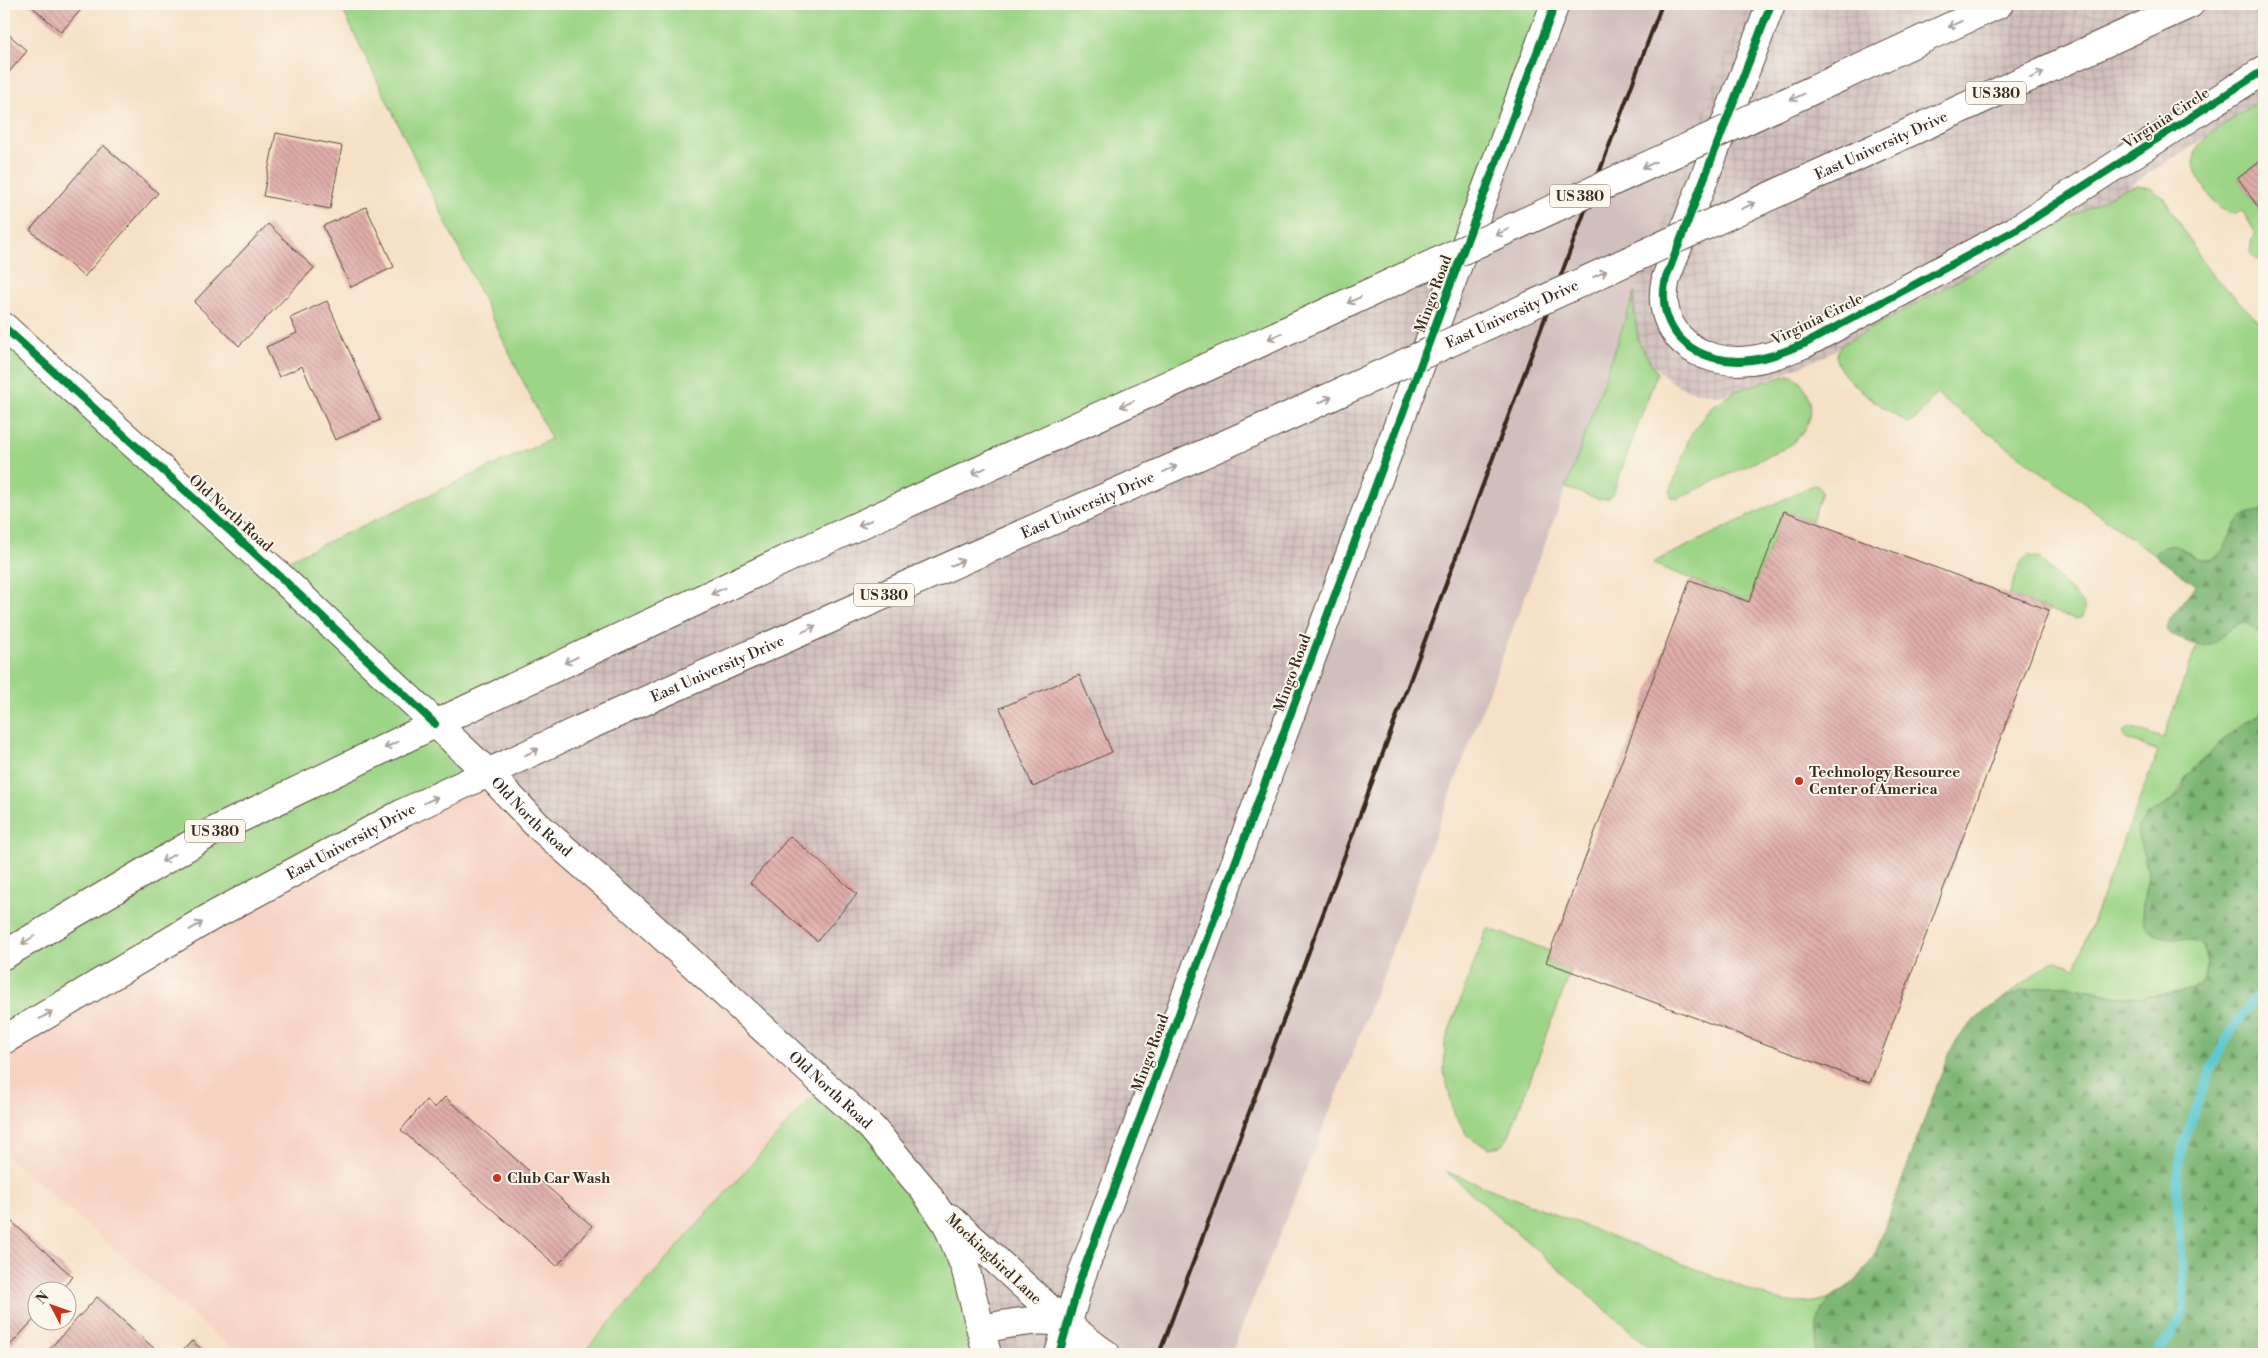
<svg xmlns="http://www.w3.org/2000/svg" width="2268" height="1358" font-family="'Libre Bodoni',serif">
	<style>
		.built { fill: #f6d2c3 }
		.industrial { fill: url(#industrial-grid) }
		.railway { fill: #d1bfbd }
		.green { fill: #9dd587; stroke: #6c8052 }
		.forest { fill: url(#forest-firs); stroke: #5c7049 }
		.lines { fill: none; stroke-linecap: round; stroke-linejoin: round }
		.stream { stroke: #5cc9d2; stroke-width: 9 }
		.building { fill: url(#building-back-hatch) }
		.minor-casing { stroke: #574537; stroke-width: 30 }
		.tertiary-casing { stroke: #574537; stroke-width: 30 }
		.primary-casing { stroke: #574537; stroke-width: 30 }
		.minor { stroke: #fff; stroke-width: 28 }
		.tertiary { stroke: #fff; stroke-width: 28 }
		.primary { stroke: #fff; stroke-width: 28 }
		.rail { stroke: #3b2a1e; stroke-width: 4 }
		.primary-bridge-casing { stroke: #574537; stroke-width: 30; stroke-linecap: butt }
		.primary-bridge { stroke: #fff; stroke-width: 28 }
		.cycleway-casing { stroke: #fbf7ec; stroke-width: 11 }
		.cycleway { stroke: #00873e; stroke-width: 8 }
		.oneway { stroke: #a79f9a }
		.poi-dot { fill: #c8321e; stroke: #fbf7ec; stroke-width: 2 }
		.labels { text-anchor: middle; stroke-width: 4; stroke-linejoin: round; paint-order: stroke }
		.shield { fill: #fbf7ec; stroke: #75685c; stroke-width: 1 }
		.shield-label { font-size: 14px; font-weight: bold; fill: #3b2a1e }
		.street-label { font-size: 15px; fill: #3b2a1e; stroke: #fbf7ec }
		.poi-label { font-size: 15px; font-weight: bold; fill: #3b2a1e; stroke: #fbf7ec; text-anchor: start }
	</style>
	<defs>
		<pattern id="industrial-grid" width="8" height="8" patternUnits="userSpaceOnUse" patternTransform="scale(1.25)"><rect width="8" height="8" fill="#d1bfbd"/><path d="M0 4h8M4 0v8" fill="none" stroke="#b4a4a2"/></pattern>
		<pattern id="forest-firs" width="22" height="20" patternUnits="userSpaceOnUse" patternTransform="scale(1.25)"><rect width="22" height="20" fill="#7eb674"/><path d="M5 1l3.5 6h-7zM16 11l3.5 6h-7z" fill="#68945f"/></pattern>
		<pattern id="building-back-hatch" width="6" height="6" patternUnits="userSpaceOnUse" patternTransform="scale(1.25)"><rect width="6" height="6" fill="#e0adaa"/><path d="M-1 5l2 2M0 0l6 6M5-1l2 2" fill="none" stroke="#b78d8a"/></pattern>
	</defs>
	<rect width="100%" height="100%" fill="#fbf7ec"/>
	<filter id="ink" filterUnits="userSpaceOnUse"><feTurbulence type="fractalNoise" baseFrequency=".02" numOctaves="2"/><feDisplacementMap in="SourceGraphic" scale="10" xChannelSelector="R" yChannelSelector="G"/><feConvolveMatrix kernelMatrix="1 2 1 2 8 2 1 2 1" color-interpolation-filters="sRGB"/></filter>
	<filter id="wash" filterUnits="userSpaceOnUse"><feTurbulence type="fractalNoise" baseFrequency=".0096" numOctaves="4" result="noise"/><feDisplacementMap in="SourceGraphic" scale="20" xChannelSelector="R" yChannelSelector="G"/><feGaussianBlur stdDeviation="1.12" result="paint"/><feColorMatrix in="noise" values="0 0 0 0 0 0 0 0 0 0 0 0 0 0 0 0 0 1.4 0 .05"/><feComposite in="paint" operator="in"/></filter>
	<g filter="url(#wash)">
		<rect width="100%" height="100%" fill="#f6e1c7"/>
		<path class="built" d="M 488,773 L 823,1084 L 582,1354 L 238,1354 L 4,1154 L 4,1040 Z"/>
		<g class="industrial">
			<path d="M 1744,4 L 2264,4 L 2264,96 L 2202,140 L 2127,187 L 1824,356 L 1761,383 L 1723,395 L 1707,394 L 1688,390 L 1670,381 L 1652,364 L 1639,343 L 1633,304 L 1635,292 Z"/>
			<path d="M 1463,252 L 1059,1354 L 987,1354 L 924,1190 L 435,724 Z"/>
		</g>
		<path class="railway" d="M 1555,4 L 1744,4 L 1635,292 L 1566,488 L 1342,1082 L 1231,1354 L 1059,1354 Z"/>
		<g class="green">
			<path d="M 340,4 L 1555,4 L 1463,252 L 436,724 L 488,773 L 4,1040 L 4,327 L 271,568 L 551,439 Z"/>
			<path d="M 2264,96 L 2264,159 L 2238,178 L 2264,216 L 2264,263 L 2255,258 L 2250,252 L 2252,238 L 2256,234 L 2242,210 L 2236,214 C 2214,209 2215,204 2203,185 C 2181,153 2203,138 2229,121 C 2241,113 2252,105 2264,96 Z"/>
			<path d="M 2138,185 L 2150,188 L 2163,197 L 2208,270 L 2264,327 L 2264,510 L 2236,524 L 2222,553 L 2211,560 L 2196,558 L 2182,548 L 2158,550 L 2154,555 L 1936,394 L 1914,421 L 1907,423 C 1889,410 1844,384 1837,362 C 1835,355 1838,350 1843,344 L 2121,190 Z"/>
			<path d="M 1635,292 L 1633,304 L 1639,343 L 1657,373 L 1613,493 L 1609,499 L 1598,499 L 1566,488 Z"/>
			<path d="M 1788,375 C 1805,378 1813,400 1810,416 C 1808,429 1795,443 1783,449 L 1677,499 L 1671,497 L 1670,492 L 1690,436 L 1710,408 L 1735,391 Z"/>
			<path d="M 1817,485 L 1822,492 L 1812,521 L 1784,511 L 1749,602 L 1653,564 L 1654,562 L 1811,486 Z"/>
			<path d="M 2028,556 L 2039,558 L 2084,605 L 2084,612 L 2081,618 L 2075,619 L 2008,595 L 2022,561 Z"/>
			<path d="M 2242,622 C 2251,623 2262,632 2264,642 C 2268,661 2264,687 2264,707 L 2260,715 L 2245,722 L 2187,775 C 2180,797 2165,807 2146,817 L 2143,852 L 2148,874 L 2142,911 L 2155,933 L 2193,940 L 2203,946 C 2204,953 2208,962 2207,968 C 2206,974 2203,981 2199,985 C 2190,994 2130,999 2117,996 C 2102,994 2087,988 2072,986 C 2046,984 2025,990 2002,1000 L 2051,961 L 2057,961 L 2075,968 L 2158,751 L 2126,739 L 2123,732 L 2130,727 L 2163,738 L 2197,645 C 2221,643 2222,630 2242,622 Z"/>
			<path d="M 1487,928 L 1550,951 L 1546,962 L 1571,971 L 1508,1138 L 1501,1146 L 1490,1148 L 1475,1141 L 1467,1135 L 1455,1116 L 1444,1072 L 1445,1042 Z"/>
			<path d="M 823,1084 L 924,1190 L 987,1354 L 582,1354 Z"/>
			<path d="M 1447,1172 L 1770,1298 C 1791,1304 1809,1305 1830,1298 L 1819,1317 L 1815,1354 L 1657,1354 Z"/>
		</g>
		<g class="forest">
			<path d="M 2264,510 L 2264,642 C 2262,636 2258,631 2253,627 C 2234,612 2224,641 2208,645 C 2199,646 2193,644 2185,641 C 2178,638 2170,636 2167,629 L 2170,619 L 2196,585 L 2154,555 L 2162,547 L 2175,545 L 2196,558 L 2211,560 C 2230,551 2228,527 2245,515 C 2250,512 2258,512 2264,510 Z"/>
			<path d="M 2264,707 L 2264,1354 L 1815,1354 L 1819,1317 L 1830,1298 L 1856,1281 L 1874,1257 L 1948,1055 C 1966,1020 2006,989 2047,986 C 2072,983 2094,993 2118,997 C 2131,999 2185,994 2196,987 C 2202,984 2206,975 2207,968 C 2208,962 2204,952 2203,946 C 2186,935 2171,941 2155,934 C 2132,922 2148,892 2148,873 C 2147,858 2138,844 2137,829 L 2146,817 L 2176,797 L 2184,787 L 2187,775 L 2219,744 L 2245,722 L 2260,715 Z"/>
		</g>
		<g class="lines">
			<path class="stream" d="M 2155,1354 L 2169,1338 L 2183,1314 L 2184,1282 L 2180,1250 L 2177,1173 L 2184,1141 L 2212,1067 L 2228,1036 L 2251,1003 L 2264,990"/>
		</g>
		<g id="blocks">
			<g class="building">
				<path d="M 29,4 L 86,4 L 61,32 Z"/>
				<path d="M 4,30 L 27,51 L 4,78 Z"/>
				<path d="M 276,133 L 342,146 L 330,209 L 263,196 Z"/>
				<path d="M 103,145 L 158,193 L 84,277 L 30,230 Z"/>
				<path d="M 2264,159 L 2264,216 L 2238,178 Z"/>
				<path d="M 366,207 L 394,267 L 351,287 L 323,226 Z"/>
				<path d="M 268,224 L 314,268 L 239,346 L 194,302 Z"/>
				<path d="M 327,301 L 380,420 L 335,440 L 302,366 L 279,377 L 266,347 L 297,333 L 290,318 Z"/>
				<path d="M 1784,511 L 2049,610 L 1870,1083 L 1546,962 L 1690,580 L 1749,602 Z"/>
				<path d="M 1079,675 L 1112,752 L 1033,787 L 1000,708 Z"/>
				<path d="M 790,836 L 857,894 L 817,941 L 750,883 Z"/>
				<path d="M 445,1097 L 592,1226 L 557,1266 L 401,1130 L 426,1100 L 435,1108 Z"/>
				<path d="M 11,1221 L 73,1277 L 60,1290 L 38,1290 L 38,1315 L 4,1352 L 4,1229 Z"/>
				<path d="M 97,1297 L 158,1352 L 156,1354 L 45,1354 Z"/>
				<path d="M 192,1341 L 207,1354 L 179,1354 Z"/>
			</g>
		</g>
	</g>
	<g filter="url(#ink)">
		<use href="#blocks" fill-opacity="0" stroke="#574537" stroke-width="1"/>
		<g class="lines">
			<g class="minor-casing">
				<path id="minor" d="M 1771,4 L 1666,278 C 1653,333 1699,367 1751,360 C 1770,358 1788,350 1806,343 L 2014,231 L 2264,70"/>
			</g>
			<g class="tertiary-casing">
				<g id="tertiary">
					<path id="s1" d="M 4,327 L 271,568 L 488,773 L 536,824 L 634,910 L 872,1128 L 924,1190 L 947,1224 L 965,1267 L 987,1354"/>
					<path d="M 950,1218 L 1067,1325"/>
					<path d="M 982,1329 C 1004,1325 1047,1314 1068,1326 C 1081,1334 1093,1346 1106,1354"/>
					<path d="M 1059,1354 L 1081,1277 L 1555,4"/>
				</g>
			</g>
			<g class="primary-casing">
				<g id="primary">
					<path d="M 1841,77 L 1999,4"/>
					<path id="s2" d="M 1801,182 L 2190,4"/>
					<path d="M 4,955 L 212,832 L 435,724 L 816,545 L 1319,316"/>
					<path id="s3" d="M 4,1040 L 209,918 L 405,812 L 579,730 L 1280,420"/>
				</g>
			</g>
			<use href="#minor" class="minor"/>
			<use href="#tertiary" class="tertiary"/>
			<use href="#primary" class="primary"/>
			<path class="rail" d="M 1159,1354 L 1662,4"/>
			<g class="primary-bridge-casing">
				<g id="primary-bridge">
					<path d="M 1319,316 L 1841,77"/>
					<path id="s4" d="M 1280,420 L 1801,182"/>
				</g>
			</g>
			<use href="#primary-bridge" class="primary-bridge"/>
			<g class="cycleway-casing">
				<g id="cycleway">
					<path d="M 1771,4 L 1666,278 C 1653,333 1699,367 1751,360 C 1770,358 1788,350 1806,343 L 2014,231 L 2264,70"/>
					<path d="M 4,327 L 271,568 L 435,724"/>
					<path d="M 1059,1354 L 1081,1277 L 1555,4"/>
				</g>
			</g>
			<use href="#cycleway" class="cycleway"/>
		</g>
		<defs><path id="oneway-shaft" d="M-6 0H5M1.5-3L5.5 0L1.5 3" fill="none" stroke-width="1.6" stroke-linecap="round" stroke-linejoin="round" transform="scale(1.25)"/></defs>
		<g class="oneway">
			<use href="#oneway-shaft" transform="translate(1955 24) rotate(155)"/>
			<use href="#oneway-shaft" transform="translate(2037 75) rotate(-24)"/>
			<use href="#oneway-shaft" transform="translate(1797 97) rotate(155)"/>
			<use href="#oneway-shaft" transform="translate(1649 165) rotate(155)"/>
			<use href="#oneway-shaft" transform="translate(1748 206) rotate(-25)"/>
			<use href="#oneway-shaft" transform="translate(1502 232) rotate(155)"/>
			<use href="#oneway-shaft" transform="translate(1600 274) rotate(-25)"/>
			<use href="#oneway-shaft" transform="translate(1354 300) rotate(155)"/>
			<use href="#oneway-shaft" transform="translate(1275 336) rotate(156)"/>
			<use href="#oneway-shaft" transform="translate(1325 400) rotate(-25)"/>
			<use href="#oneway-shaft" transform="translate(1127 404) rotate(156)"/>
			<use href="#oneway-shaft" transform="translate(1170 469) rotate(-24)"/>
			<use href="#oneway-shaft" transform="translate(979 471) rotate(156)"/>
			<use href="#oneway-shaft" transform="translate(865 523) rotate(155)"/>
			<use href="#oneway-shaft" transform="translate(957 563) rotate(-24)"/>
			<use href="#oneway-shaft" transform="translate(718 591) rotate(155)"/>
			<use href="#oneway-shaft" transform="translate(809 629) rotate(-24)"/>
			<use href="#oneway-shaft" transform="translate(571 660) rotate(155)"/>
			<use href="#oneway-shaft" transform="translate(391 745) rotate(154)"/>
			<use href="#oneway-shaft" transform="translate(532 752) rotate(-25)"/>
			<use href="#oneway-shaft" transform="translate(431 800) rotate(-25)"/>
			<use href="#oneway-shaft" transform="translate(168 858) rotate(150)"/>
			<use href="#oneway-shaft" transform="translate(196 926) rotate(-31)"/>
			<use href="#oneway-shaft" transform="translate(28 940) rotate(148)"/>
			<use href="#oneway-shaft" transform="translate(46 1015) rotate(-31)"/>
		</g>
	</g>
	<g class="poi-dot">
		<circle cx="1799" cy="781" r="5"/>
		<circle cx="497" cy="1178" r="5"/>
	</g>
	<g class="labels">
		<g class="shield">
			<rect x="1966" y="81.5" width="60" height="23" rx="4"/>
			<rect x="1550" y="184.5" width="60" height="23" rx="4"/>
			<rect x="854" y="583.5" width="60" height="23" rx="4"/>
			<rect x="185" y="819.5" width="60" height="23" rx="4"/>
		</g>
		<g class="shield-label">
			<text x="1996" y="98">US 380</text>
			<text x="1580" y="201">US 380</text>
			<text x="884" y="600">US 380</text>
			<text x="215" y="836">US 380</text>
		</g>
		<g class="street-label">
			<text transform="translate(2166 118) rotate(-33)" y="5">Virginia Circle</text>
			<text dy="5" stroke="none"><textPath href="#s2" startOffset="88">East University Drive</textPath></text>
			<text transform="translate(1433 294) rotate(-70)" y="5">Mingo Road</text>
			<text dy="5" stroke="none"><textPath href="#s4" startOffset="255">East University Drive</textPath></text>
			<text transform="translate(1817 319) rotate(-26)" y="5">Virginia Circle</text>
			<text dy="5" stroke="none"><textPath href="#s3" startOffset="1210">East University Drive</textPath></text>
			<text transform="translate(231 513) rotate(42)" y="5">Old North Road</text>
			<text dy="5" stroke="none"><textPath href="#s3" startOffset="805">East University Drive</textPath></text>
			<text transform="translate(1292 673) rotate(-70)" y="5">Mingo Road</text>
			<text dy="5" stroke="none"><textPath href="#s1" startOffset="720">Old North Road</textPath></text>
			<text dy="5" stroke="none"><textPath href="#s3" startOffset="400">East University Drive</textPath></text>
			<text transform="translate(1150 1053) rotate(-70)" y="5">Mingo Road</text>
			<text dy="5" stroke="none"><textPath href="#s1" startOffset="1125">Old North Road</textPath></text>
			<text transform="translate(994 1259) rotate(43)" y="5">Mockingbird Lane</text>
		</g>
		<g class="poi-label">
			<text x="1809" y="777">Technology Resource<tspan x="1809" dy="17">Center of America</tspan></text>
			<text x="507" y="1183">Club Car Wash</text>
		</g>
	</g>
	<rect width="2268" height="1358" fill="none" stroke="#fbf7ec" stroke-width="20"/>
	<g transform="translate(52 1306) rotate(311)"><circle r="24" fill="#fbf7ec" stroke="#aea59a"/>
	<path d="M0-4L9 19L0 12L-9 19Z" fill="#c8321e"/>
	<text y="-8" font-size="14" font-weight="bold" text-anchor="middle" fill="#3b2a1e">N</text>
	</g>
</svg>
